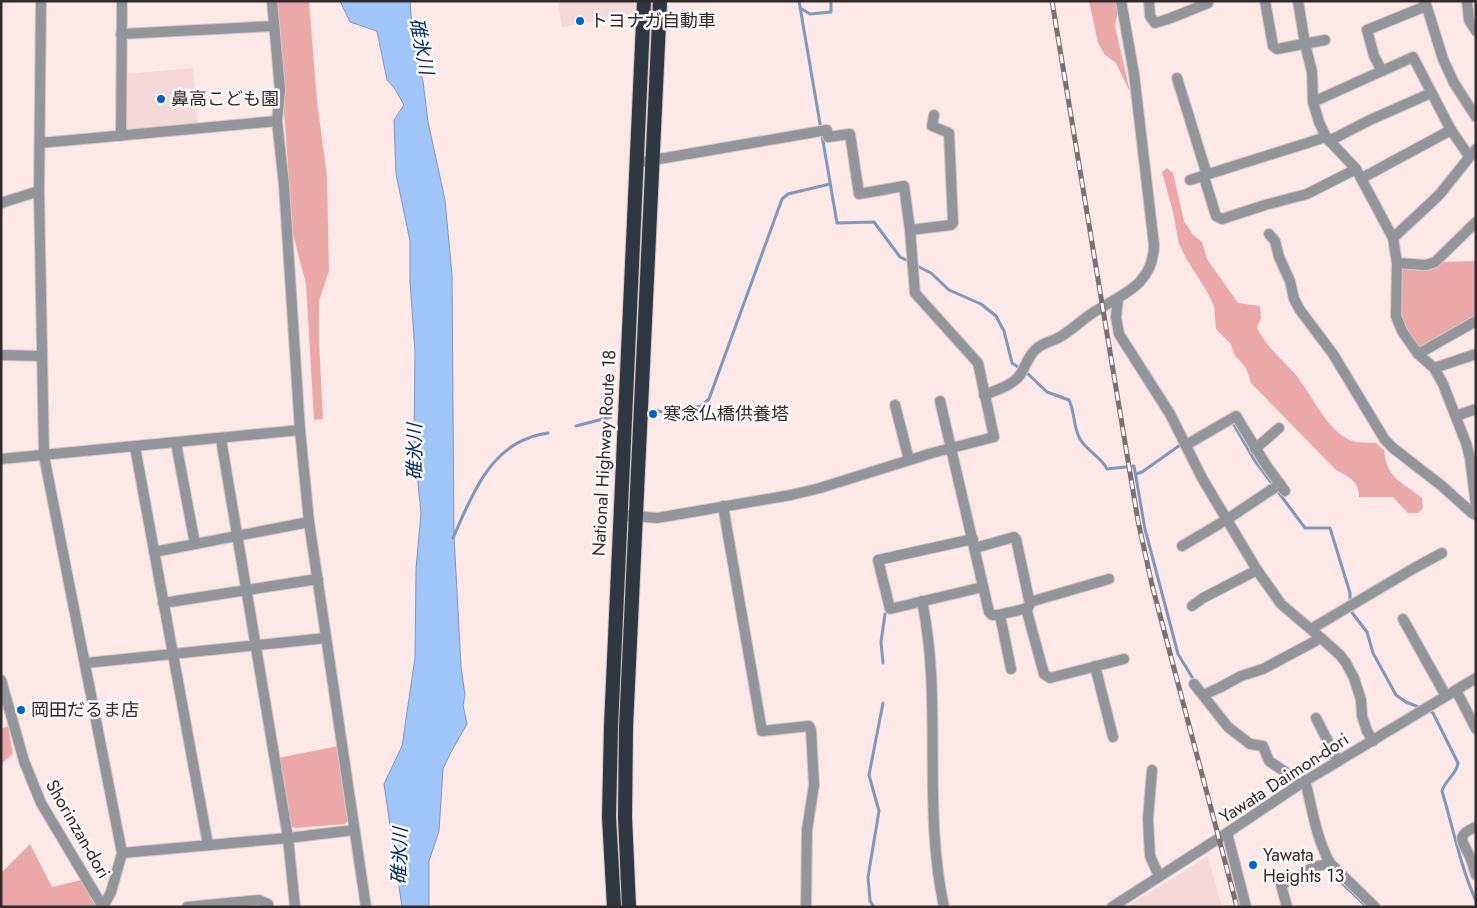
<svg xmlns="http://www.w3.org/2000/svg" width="1477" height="908" font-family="Jost,'Noto Sans JP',sans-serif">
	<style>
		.built { fill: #f5d9d9 }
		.green { fill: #eaa8a9 }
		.water { fill: #a0c5f9; stroke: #7f97bb }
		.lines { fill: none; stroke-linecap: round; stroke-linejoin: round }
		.stream { stroke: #7f97bb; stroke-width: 3 }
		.minor-casing { stroke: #d7c6c5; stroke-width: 12 }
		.highway-casing { stroke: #d7c6c5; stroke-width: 16 }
		.minor { stroke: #92969b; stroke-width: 10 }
		.highway { stroke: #2f3742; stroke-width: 14 }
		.rail-casing { stroke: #7c7070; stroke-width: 5 }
		.rail { stroke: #fdf9f9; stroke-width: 3; stroke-dasharray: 9; stroke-linecap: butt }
		.poi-dot { fill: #0062cb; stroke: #fdf9f9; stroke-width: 2 }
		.labels { text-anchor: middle; stroke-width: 5; stroke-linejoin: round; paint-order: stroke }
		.poi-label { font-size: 18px; fill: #322b2b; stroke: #fdf9f9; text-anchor: start }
		.street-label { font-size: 18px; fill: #322b2b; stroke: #fdf9f9 }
		.water-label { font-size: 19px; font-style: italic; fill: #012f65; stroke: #fdf9f9 }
	</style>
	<rect width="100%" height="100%" fill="#fbe8e7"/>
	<g class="built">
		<path d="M 558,1 L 634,1 L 634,14 L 562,27 Z"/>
		<path d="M 193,68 L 198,125 L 128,132 L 126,128 L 126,74 Z"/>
		<path d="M 1208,856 L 1222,907 L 1126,907 Z"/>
	</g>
	<g class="green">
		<path d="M 276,1 L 309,1 L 317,101 L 327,177 L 329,271 L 319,301 L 319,341 L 323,419 L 314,420 L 306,284 L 293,234 Z"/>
		<path d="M 1089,1 L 1116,1 L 1118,10 L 1115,26 L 1130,92 L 1116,63 L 1105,55 L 1098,43 Z"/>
		<path d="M 1167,168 L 1173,173 L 1184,221 L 1193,235 L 1202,242 L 1207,259 L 1238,303 L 1260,306 L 1261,318 L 1257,327 C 1265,347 1283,359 1296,375 C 1311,394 1325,426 1346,438 C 1356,444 1365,442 1376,443 L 1384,450 C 1387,480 1402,481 1422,498 L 1423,508 L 1418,513 L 1408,513 L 1393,497 L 1359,497 C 1359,481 1349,477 1336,470 L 1251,383 L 1246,368 L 1234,354 L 1231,344 L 1216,329 L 1214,306 L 1206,290 L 1187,260 L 1179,244 L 1173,212 L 1162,172 Z"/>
		<path d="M 1476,261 L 1476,321 L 1418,354 L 1399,324 L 1397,263 Z"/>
		<path d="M 8,726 L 13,754 L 1,764 L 1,729 Z"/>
		<path d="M 338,746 L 349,819 L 345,824 L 295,828 L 289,826 L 278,758 Z"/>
		<path d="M 30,844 L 52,887 L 81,880 L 97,907 L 1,907 L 1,873 Z"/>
	</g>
	<path class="water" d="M 340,1 L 410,1 L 413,40 L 423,81 L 428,122 L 445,200 L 452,275 L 454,536 L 461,667 L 465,695 L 463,705 L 467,724 L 451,752 L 443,769 L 439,831 L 429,861 L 429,907 L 402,907 L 384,784 L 402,746 L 415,658 L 416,569 L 421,513 L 414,444 L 415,352 L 410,281 L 410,241 L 396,174 L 394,120 L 404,105 L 395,89 L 387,80 L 377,31 L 350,22 Z"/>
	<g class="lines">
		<g class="stream">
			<path d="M 799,1 L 837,223 L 874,222 L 900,257 L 910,262"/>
			<path d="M 800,8 L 810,14 L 831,12 L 831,1"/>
			<path d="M 915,265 L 931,273 L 949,290 L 981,304 L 996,316 L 1004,331 L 1012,363 L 1027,373 L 1047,392 L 1069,400 C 1075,412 1073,427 1080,439 C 1087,451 1102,458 1107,469 L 1134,466 L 1145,529 L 1178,654 L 1195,682"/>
			<path d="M 654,410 L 667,413 L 701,406 L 709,399 L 782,199 L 788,194 L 830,184"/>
			<path d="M 1231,420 L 1255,461 L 1305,528 L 1330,528 L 1350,593 L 1350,610 L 1367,632 L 1373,653 L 1396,695 L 1406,702 L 1421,708"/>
			<path d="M 576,426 L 611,417"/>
			<path d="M 1136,474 L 1142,472 L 1183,443"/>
			<path d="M 453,538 C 469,502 487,452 529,438 C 535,435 542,434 548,433"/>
			<path d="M 883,663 L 881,642 L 885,614"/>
			<path d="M 1427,710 L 1433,713 L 1458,763 C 1457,774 1445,780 1442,791 C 1453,828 1460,865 1476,901"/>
			<path d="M 1327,869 L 1367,907"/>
			<path d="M 874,907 L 870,901 L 868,877 L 879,811 L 869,775 L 883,703"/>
		</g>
		<g class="minor-casing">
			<g id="minor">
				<path d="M 41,1 L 39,191 L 44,456 L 122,853 L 111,892 L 103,907"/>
				<path d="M 272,1 L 280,90 L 277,121 L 284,185 L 300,430 L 309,522 L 366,907"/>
				<path d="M 1149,1 L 1150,16 L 1155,23 L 1171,18 L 1208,3"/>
				<path d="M 1265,1 L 1273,46 L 1277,49 L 1325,40"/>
				<path d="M 1298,1 L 1305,44 L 1312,72 L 1313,102 L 1319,122 L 1326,137 L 1356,169 L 1393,238 L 1397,263 L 1396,316 L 1402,331 L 1418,354 L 1434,368 L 1443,384 L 1466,443 L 1470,458 L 1476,506"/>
				<path d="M 1425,1 L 1443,59 L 1454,83 L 1476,117"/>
				<path d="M 1467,1 L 1469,20 L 1476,31"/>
				<path d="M 121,34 L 274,26"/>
				<path d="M 1382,71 L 1374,56 L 1367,30 L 1426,6"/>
				<path d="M 1177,78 L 1207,175"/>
				<path d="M 1313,102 L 1413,57 L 1451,130 L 1469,156"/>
				<path d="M 121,136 L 122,1"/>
				<path d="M 1329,141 L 1370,120 L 1431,93"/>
				<path d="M 40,143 L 277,121"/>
				<path d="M 1204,177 L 1216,216 L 1222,219 L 1265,205 L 1307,194 L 1356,169"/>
				<path d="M 1362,178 L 1451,130"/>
				<path d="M 1190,180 L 1326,137"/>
				<path d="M 1,203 L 39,191"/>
				<path d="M 910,230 L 951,225 L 953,223 L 949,133 L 932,126 L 934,115"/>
				<path d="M 1269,234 L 1275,241 L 1279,257 L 1290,281 L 1294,299 L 1300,310 L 1333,354 L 1385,440 L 1393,448 L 1442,486 L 1472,513 L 1476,515"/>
				<path d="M 1393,238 L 1439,195 L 1476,149"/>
				<path d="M 1397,263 L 1426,265 L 1435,262 L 1476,222"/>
				<path d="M 1118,298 L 1116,318 L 1119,334 L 1170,414 L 1202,478 L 1257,570 L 1274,594 L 1281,604 L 1321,638 L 1340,655 L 1346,663 L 1354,678 L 1361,700 L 1362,716 L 1367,731 L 1373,741"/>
				<path d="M 1418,354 L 1476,321"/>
				<path d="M 1,355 L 41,356"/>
				<path d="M 1434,368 L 1476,354"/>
				<path d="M 984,395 C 996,390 1012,386 1020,375 C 1026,366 1028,356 1036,349 C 1044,342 1055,341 1063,335 C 1074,328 1083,319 1094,312 C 1123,294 1153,285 1154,245 L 1134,74 L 1121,1"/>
				<path d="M 940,401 L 989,612 L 992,615 L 998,615 L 1028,608 L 1030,604 L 1016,539 L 1014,537 L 975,548"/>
				<path d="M 895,405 L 909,460"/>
				<path d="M 1456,416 L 1476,409"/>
				<path d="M 221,439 L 288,838 L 295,907"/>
				<path d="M 176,443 L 195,544"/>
				<path d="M 1186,445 L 1236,416 L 1266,465 L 1285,491"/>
				<path d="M 135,447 L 208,845"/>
				<path d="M 1255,449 L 1279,428"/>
				<path d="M 1,459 L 300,430"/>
				<path d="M 723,506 L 762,731 L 809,726 L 811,730 L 814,785 L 807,830 L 806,907"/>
				<path d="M 620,515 L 657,518 L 791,495 L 820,488 L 932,453 L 994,437 L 978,363 L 915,293 L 910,230 L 904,186 L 859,194 L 850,134 L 828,137 L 827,130 L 636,163"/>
				<path d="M 973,539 L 878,560 L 890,609 L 983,587"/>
				<path d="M 1182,546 L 1226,520 L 1280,484"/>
				<path d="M 154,552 L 309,522"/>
				<path d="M 922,601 C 943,701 922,806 944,907"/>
				<path d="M 1030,602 L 1109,579"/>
				<path d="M 163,603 L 318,579"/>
				<path d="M 1192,606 L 1203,598 L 1257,570"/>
				<path d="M 1026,608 L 1044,674 L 1050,678 L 1124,659"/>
				<path d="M 1000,615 L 1011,669"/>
				<path d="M 1403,619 L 1446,696"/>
				<path d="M 1311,629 L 1416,567 L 1442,553"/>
				<path d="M 86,663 L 326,638"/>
				<path d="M 1095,666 L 1113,737"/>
				<path d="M 1,680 L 24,761 L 41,803 L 103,907"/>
				<path d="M 1194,684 L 1228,727 L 1250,744 L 1263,746 L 1269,761 L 1290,775 L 1297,786"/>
				<path d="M 1456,690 L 1476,729"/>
				<path d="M 1203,695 L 1219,688 L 1241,676 L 1263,669 L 1321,638"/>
				<path d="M 1316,718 L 1338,761"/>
				<path d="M 1152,770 L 1148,819 L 1150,856 L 1159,876"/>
				<path d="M 1305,780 C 1312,808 1316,838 1330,863 L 1375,907"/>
				<path d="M 1476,827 C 1453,836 1464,842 1471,859 C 1473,864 1474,870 1476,875"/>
				<path d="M 1227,833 L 1246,907"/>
				<path d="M 122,853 L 288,838 L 354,830"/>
				<path d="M 187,907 L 259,900 L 268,904 L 268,907"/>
				<path d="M 1112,907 L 1227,833 L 1297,786 L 1476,678"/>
				<path d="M 1287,907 L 1281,885 L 1314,867 L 1330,863"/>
			</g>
		</g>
		<g class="highway-casing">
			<g id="highway">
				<path d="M 614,907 L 609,817 L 611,726 L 644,1"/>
				<path d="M 629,907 L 625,817 L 626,727 L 660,1"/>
			</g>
		</g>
		<use href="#minor" class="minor"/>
		<use href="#highway" class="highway"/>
		<g class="rail-casing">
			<path id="rail" d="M 1052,1 L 1138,521 L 1152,585 L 1237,907"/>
		</g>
		<use href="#rail" class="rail"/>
	</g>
	<g class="poi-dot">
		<circle cx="580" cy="21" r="5"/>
		<circle cx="161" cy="99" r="5"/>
		<circle cx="653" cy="414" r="5"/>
		<circle cx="21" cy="710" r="5"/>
		<circle cx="1253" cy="865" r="5"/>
	</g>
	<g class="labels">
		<g class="poi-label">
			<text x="590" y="27">トヨナガ自動車</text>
			<text x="171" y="105">鼻高こども園</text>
			<text x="663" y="420">寒念仏橋供養塔</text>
			<text x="31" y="716">岡田だるま店</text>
			<text x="1263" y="861">Yawata<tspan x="1263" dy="21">Heights 13</tspan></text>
		</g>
		<g class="street-label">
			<text transform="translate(604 453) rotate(-87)" y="6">National Highway Route 18</text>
			<text transform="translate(1284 778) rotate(-33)" y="6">Yawata Daimon-dori</text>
			<text transform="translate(78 829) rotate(60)" y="6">Shorinzan-dori</text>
		</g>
		<g class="water-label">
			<text transform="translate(422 46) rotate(79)" y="7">碓氷川</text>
			<text transform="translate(414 452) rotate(-90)" y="7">碓氷川</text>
			<text transform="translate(399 856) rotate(-88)" y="7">碓氷川</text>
		</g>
	</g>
	<rect width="1477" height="908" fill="none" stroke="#322b2b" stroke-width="5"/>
</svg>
